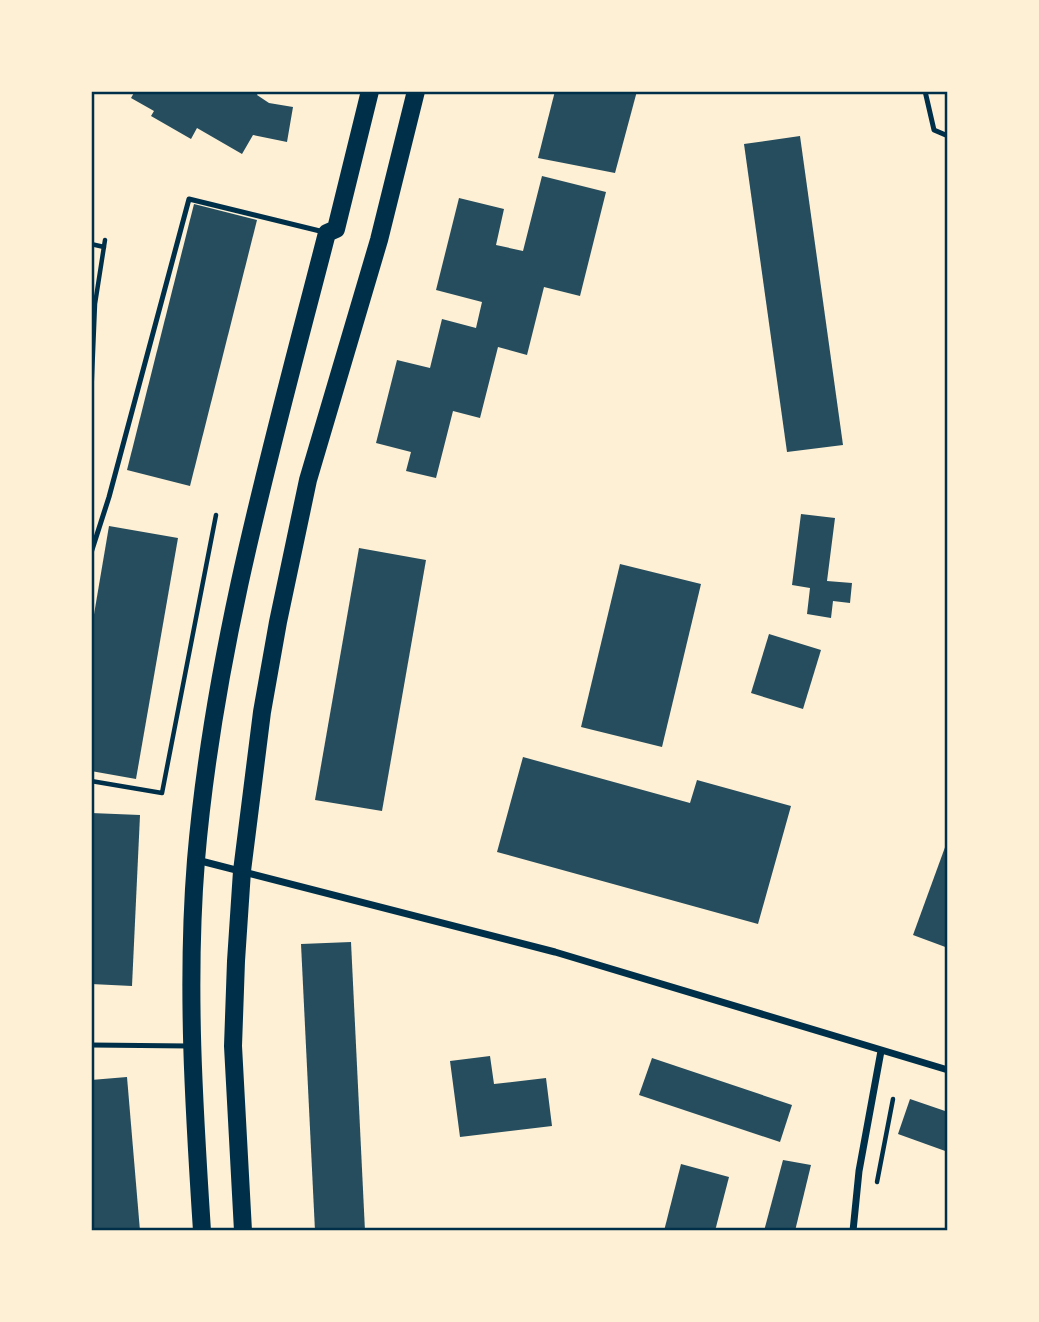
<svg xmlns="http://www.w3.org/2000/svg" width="1039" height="1322" font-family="'Sofia Sans Condensed',sans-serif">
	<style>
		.building { fill: #264d5e }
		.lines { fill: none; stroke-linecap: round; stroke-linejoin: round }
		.path { stroke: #003049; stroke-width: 4.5 }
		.service { stroke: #003049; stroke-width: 5 }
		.minor { stroke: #003049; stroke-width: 7 }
		.primary { stroke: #003049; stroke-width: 18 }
		.neatline { fill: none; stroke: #003049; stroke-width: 2.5 }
	</style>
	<rect width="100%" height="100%" fill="#fdf0d5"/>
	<g class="building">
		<path d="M 135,91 L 259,91 L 257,95 L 269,103 L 293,107 L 287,142 L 253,135 L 242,154 L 197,128 L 191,139 L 151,116 L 154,111 L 131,98 Z"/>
		<path d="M 555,91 L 637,91 L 615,173 L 538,158 Z"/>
		<path d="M 800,136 L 843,445 L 787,452 L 744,144 Z"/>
		<path d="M 542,176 L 606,192 L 580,296 L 544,287 L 527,355 L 498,347 L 480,418 L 453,411 L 436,478 L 406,471 L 411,452 L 376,443 L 397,360 L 430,368 L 442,319 L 476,328 L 482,302 L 436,290 L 459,198 L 504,209 L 496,245 L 523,251 Z"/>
		<path d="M 194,204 L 257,220 L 190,486 L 127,470 Z"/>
		<path d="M 801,514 L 835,518 L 827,581 L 852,583 L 850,603 L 833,601 L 831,618 L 807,614 L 810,588 L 792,585 Z"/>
		<path d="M 109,526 L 178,538 L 136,779 L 91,771 L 91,632 Z"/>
		<path d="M 359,548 L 426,560 L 382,811 L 315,800 Z"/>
		<path d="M 620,564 L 701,584 L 662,747 L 581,727 Z"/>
		<path d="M 769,634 L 821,650 L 803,709 L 751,693 Z"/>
		<path d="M 523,757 L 690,803 L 697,780 L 791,806 L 758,924 L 497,852 Z"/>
		<path d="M 91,813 L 140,815 L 132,986 L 91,984 Z"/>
		<path d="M 948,839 L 948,948 L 913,935 Z"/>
		<path d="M 351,942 L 365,1231 L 315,1231 L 301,944 Z"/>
		<path d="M 490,1056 L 494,1084 L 546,1078 L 552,1126 L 460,1137 L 450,1061 Z"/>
		<path d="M 652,1058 L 792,1105 L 780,1142 L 639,1095 Z"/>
		<path d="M 127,1077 L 140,1231 L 91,1231 L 91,1080 Z"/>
		<path d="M 910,1099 L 948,1112 L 948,1152 L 898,1134 Z"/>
		<path d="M 783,1160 L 811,1165 L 795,1231 L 764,1231 Z"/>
		<path d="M 681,1164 L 729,1177 L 715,1231 L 664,1231 Z"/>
	</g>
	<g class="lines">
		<g class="path">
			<path d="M 91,244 L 104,247"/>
			<path d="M 91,400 L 95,304 L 105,240"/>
			<path d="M 91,781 L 162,793 L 216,515"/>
			<path d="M 877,1182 L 893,1099"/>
		</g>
		<g class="service">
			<path d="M 925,91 L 934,130 L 948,136"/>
			<path d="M 91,553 L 109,497 L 189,199 L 324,232"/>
			<path d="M 91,1045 L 189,1046"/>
		</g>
		<g class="minor">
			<path d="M 197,860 L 555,952 L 948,1070"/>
			<path d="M 853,1231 L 859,1171 L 881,1051"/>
		</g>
		<g class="primary">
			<path d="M 202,1231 C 194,1108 186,984 196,860 C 214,647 274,439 327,233 L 336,229 L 370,91"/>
			<path d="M 243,1231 L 233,1046 L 236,961 L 242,871 L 262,712 L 278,622 L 308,480 L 379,240 L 416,91"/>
		</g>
	</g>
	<rect width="1039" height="1322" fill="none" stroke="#fdf0d5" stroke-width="186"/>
	<rect x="93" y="93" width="853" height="1136" class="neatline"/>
</svg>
